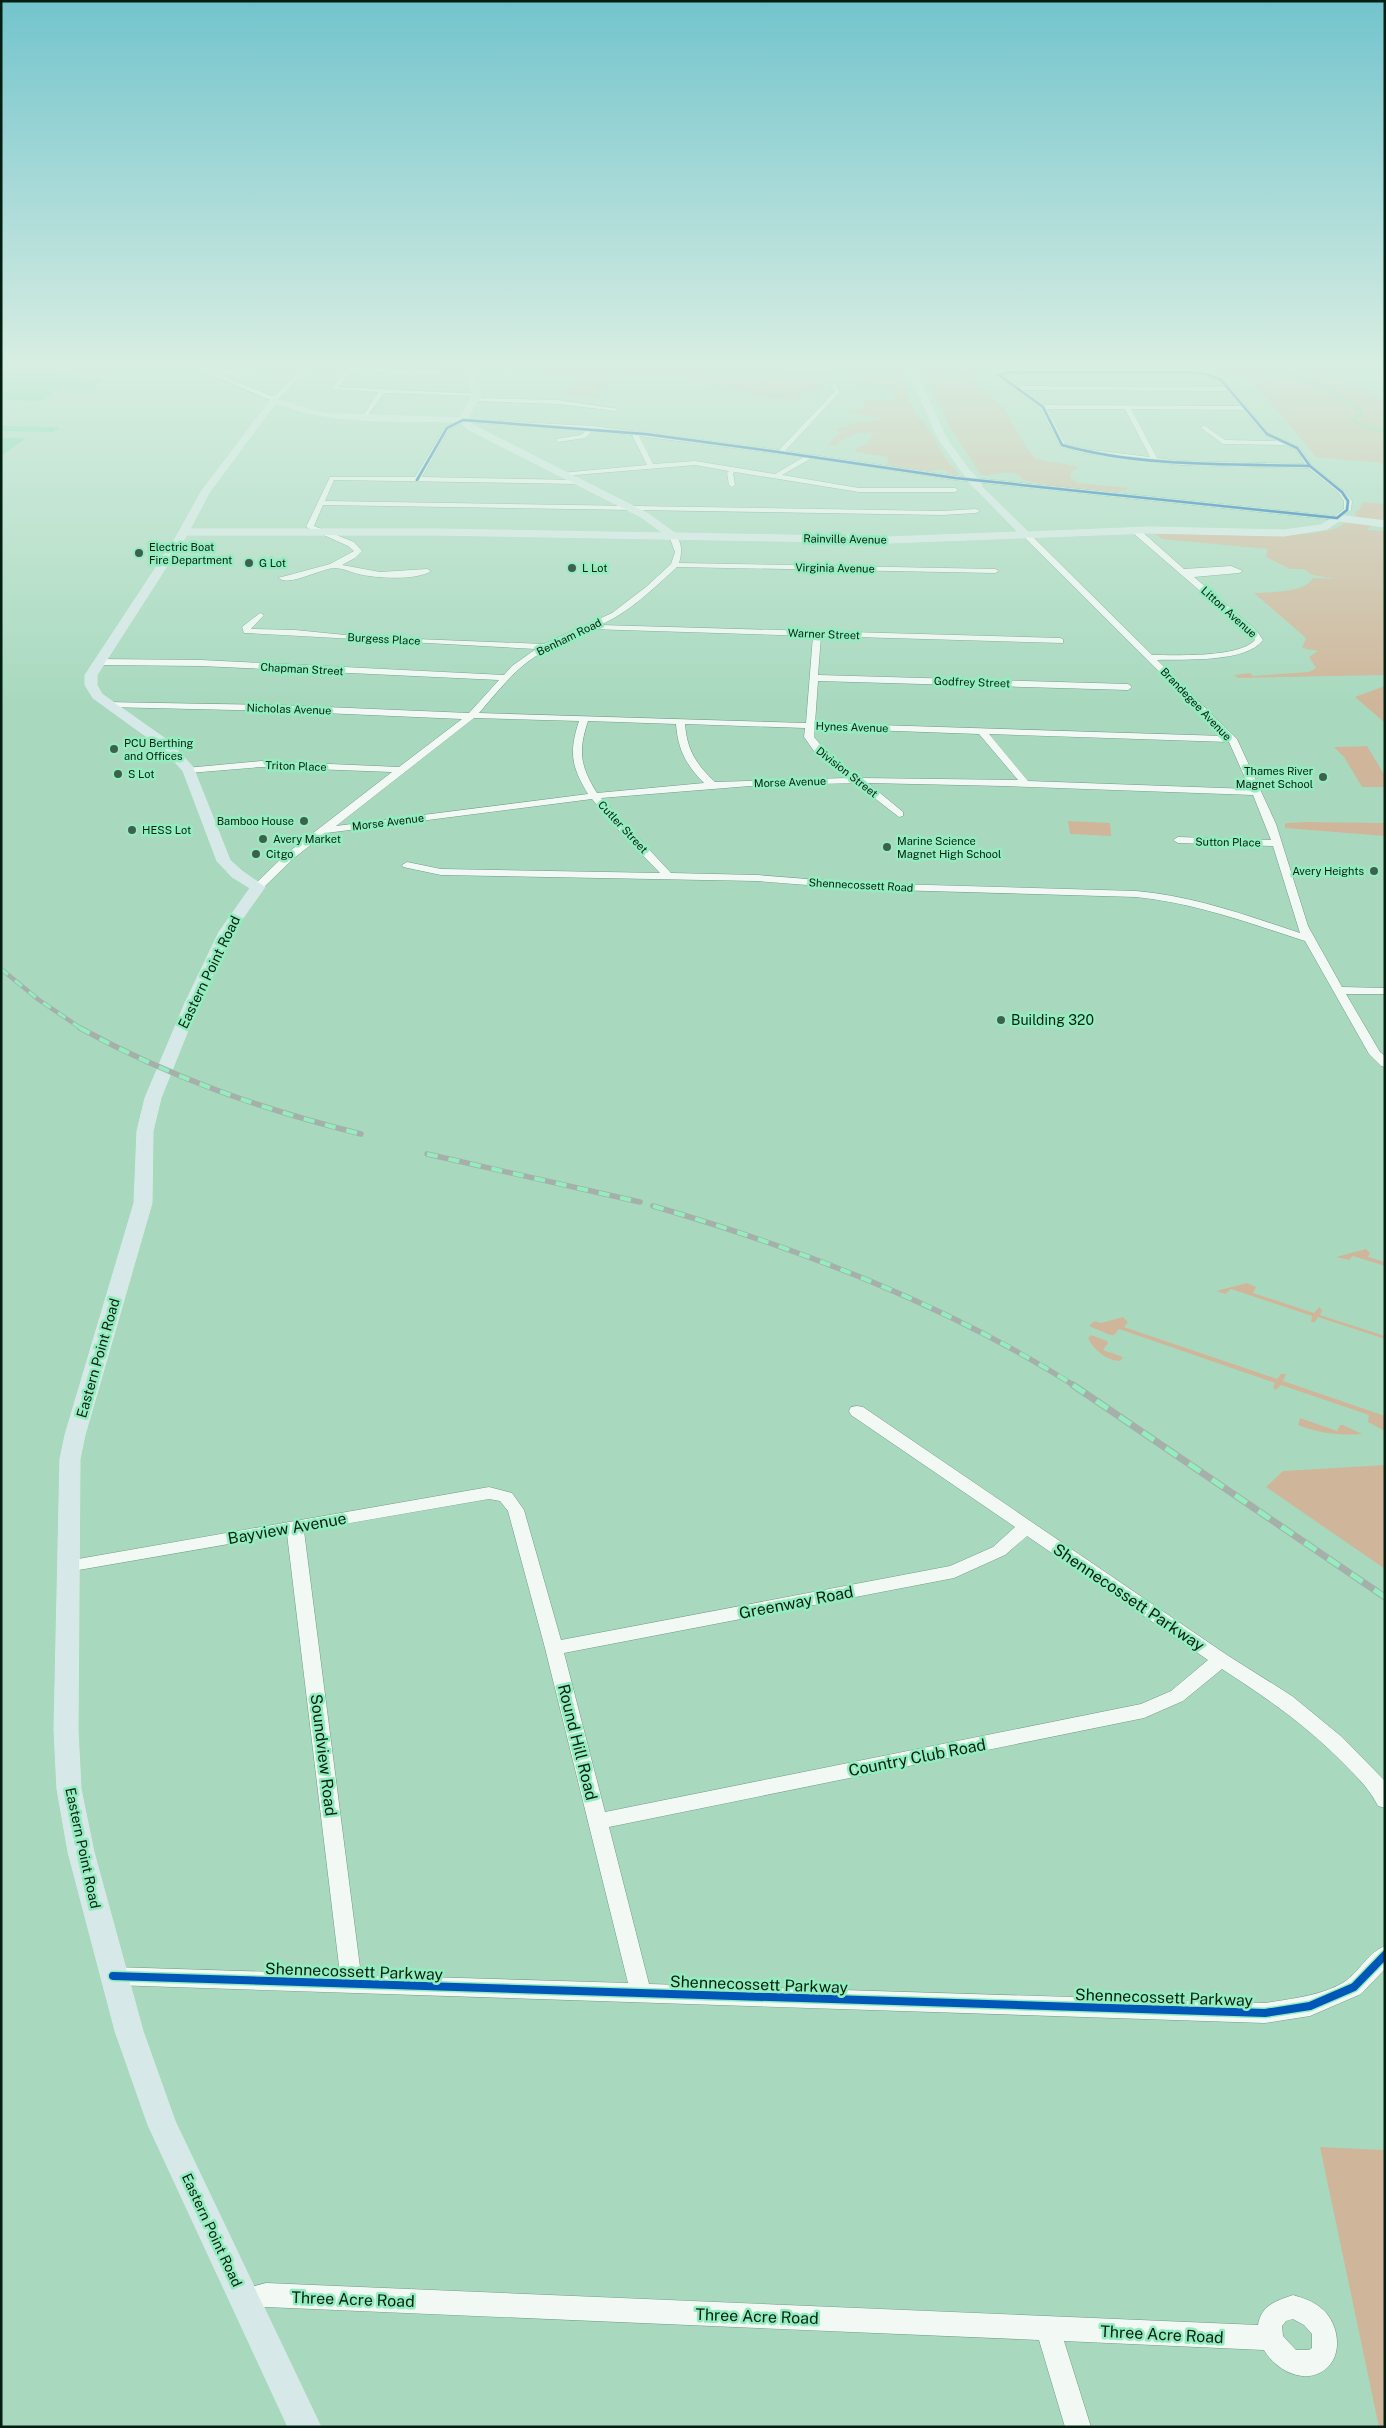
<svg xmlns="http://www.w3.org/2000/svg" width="1386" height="2428" font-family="'Public Sans',sans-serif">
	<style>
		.green { fill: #cfb69a }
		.water { fill: #63dba4 }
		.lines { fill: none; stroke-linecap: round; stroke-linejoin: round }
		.stream { stroke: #63dba4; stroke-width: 2 }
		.minor-casing { stroke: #729a86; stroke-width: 1 }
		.major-casing { stroke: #d8eee2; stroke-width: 1 }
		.minor { fill: #f2f9f5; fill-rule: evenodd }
		.major { fill: #d6e8e7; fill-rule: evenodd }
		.rail-far2-casing { stroke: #a5b0ab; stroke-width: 4.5 }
		.rail-far1-casing { stroke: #a5b0ab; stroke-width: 5.5 }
		.rail-casing { stroke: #a5b0ab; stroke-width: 7 }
		.rail-far2 { stroke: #94edbe; stroke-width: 3; stroke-dasharray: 9; stroke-linecap: butt }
		.rail-far1 { stroke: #94edbe; stroke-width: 4; stroke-dasharray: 11; stroke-linecap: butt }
		.rail { stroke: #94edbe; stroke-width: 5; stroke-dasharray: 14; stroke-linecap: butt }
		.major-bridge-casing { stroke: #d8eee2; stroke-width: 9; stroke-linecap: butt }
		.major-bridge { stroke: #d6e8e7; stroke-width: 8 }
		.cycleway-far1-casing { stroke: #94edbe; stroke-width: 4 }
		.cycleway-casing { stroke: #94edbe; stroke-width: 11 }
		.cycleway-far1 { stroke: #0057b8; stroke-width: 2.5 }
		.cycleway { stroke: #0057b8; stroke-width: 8 }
		.poi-dot { fill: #3d604f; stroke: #94edbe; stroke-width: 2 }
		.labels { text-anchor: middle; stroke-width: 5; stroke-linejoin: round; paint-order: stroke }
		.far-street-label { font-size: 11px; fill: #031f12; stroke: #94edbe }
		.far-poi-label { font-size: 11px; fill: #031f12; stroke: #94edbe; text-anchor: start }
		.street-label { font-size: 14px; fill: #031f12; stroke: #94edbe }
		.poi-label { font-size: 14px; fill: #031f12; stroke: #94edbe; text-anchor: start }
		.near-street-label { font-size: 16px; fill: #031f12; stroke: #94edbe }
	</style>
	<rect width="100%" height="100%" fill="#a8d9bf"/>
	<g class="green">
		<path d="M 539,362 L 782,362 L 782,368 L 787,371 L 829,374 L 821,381 L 823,388 L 803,392 L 797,399 L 791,400 L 753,395 L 727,385 L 696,384 L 689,376 L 541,376 Z"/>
		<path d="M 863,362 L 899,362 L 909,401 L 916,416 L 924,421 L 945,458 L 960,475 L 949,474 L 944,469 L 931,471 L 887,466 L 888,457 L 855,452 L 856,449 L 866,444 L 874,435 L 871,433 L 857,433 L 838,442 L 839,445 L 826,446 L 840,433 L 836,429 L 858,422 L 887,419 L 848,412 L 864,407 L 866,400 L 896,400 L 892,385 L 854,385 L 873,372 Z"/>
		<path d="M 920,362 L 954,362 L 971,380 L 1002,406 L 1029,451 L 1036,459 L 1080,467 L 1071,472 L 1070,477 L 1077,483 L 1130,488 L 1119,492 L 1055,486 L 1022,480 L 1021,476 C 1004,468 996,477 981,475 L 950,427 Z"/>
		<path d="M 976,362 L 1385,362 L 1385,373 L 1350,373 L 1342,378 L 1385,403 L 1385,466 L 1381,463 L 1316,457 L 1254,382 L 1238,374 L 1196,364 Z"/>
		<path d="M 582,377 L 613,379 L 594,393 L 599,394 L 596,397 L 565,395 Z"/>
		<path d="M 1363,502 L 1385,504 L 1385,520 L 1357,517 L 1355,512 L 1360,509 Z"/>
		<path d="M 1344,523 L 1373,524 L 1367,530 L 1385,531 L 1385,675 L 1238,678 L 1234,675 L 1250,673 L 1253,676 L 1309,672 L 1316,668 L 1309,657 L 1318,651 L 1302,648 L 1306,638 L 1254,593 C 1270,592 1305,593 1313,578 L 1337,579 L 1313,575 L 1304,569 L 1290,569 L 1266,557 L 1268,549 L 1162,539 L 1153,532 C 1183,533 1329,543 1344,523 Z"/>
		<path d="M 1385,686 L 1385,723 L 1355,697 Z"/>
		<path d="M 1367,746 L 1385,776 L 1385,787 L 1362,787 L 1344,757 L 1334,747 Z"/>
		<path d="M 1068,821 L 1110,823 L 1111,836 L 1070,834 Z"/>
		<path d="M 1306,822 L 1385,823 L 1385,836 L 1285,828 L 1285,824 L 1287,823 Z"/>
		<path d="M 1366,1249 L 1370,1253 L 1368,1257 L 1385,1262 L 1385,1266 L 1353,1256 L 1349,1260 L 1336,1257 Z"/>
		<path d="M 1247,1283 L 1256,1287 L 1253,1293 L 1314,1313 L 1319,1307 L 1322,1310 L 1320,1315 L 1385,1336 L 1385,1339 L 1318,1317 L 1315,1322 L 1311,1322 L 1312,1316 L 1231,1289 L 1225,1294 L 1216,1291 Z"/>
		<path d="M 1123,1317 L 1128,1322 L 1124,1327 L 1277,1379 L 1281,1374 L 1286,1374 L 1283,1381 L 1385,1416 L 1385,1431 L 1368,1422 L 1369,1415 L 1281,1385 L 1276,1390 L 1273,1388 L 1275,1383 L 1119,1329 L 1114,1335 L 1110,1335 L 1089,1326 L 1094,1321 L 1101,1323 Z"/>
		<path d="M 1091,1335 L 1107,1341 L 1108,1343 L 1103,1350 L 1123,1357 L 1120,1361 C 1107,1361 1094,1350 1088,1338 Z"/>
		<path d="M 1300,1418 L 1337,1431 L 1340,1425 L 1343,1425 L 1362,1434 C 1342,1436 1317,1433 1298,1425 Z"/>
		<path d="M 1385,1465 L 1385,1569 L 1266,1487 L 1283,1471 Z"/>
		<path d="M 1320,2147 L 1385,2150 L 1385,2427 L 1379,2427 Z"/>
	</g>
	<g class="water">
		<path d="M 1,362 L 45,362 L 70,375 L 105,380 L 89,389 L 57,388 L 42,401 L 1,400 Z"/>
		<path d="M 1,426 L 53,427 L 60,428 L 53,432 L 1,431 Z"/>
		<path d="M 1,438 L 26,438 L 1,456 Z"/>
	</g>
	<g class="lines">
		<path class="stream" d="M 1286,362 L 1293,367 L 1296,378 L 1327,388 L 1363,413 L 1354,419 L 1356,421 L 1385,433"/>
		<g class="minor-casing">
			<g id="minor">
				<path d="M 180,362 L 187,362 L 213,372 L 292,362 L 219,375 L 274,397 L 309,362 L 315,362 L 275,402 Z"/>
				<path d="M 352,368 L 473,373 L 470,375 L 353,372 L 349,373 L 338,387 L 480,394 L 477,396 L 384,393 L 366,418 L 363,416 L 378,392 L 331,389 L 345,371 Z"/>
				<path d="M 1010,370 L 1188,370 L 1206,372 L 1223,379 L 1269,433 L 1299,447 L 1312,465 L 1344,491 L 1352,501 L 1351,510 L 1337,520 L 955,480 L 812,458 L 782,475 L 859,488 L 955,488 L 958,490 L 955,492 L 859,492 L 735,472 L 733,473 L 735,485 L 732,487 L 729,485 L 727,473 L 729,471 L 695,465 L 563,476 L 561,473 L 647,465 L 632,435 L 593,431 L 585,438 L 558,442 L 556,439 L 581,435 L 587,430 L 464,422 L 449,429 L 422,477 L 580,480 L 583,482 L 580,484 L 334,480 L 325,501 L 942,511 L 976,509 L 980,511 L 976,513 L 942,515 L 323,505 L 314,526 L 354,542 L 362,551 L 355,558 L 342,565 L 380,572 L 427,569 L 431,571 C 416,581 375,578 358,574 C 351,572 342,568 335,568 C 321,568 290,587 278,578 L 330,564 L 354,551 L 348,546 L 306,527 L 330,477 L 415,477 L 445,427 L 461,419 L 593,426 L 779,450 L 835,391 L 831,386 L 834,384 L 840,392 L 785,451 L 955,476 L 1335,516 L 1344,509 L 1344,501 L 1339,493 L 1308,468 L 1181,465 L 1083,453 L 1060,446 L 1040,408 L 996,375 ZM 1010,374 L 1188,374 C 1202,375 1215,376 1224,387 L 1018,386 L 1004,376 ZM 1023,390 L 1227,391 L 1240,406 L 1044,405 ZM 1047,409 L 1125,409 L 1150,457 L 1084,449 L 1065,444 ZM 1131,409 L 1243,410 L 1265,435 L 1277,441 L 1225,440 L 1205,426 L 1200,427 L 1223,444 L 1284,445 L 1295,449 L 1305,464 L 1181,461 L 1157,458 ZM 639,436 L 804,457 L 775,474 L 695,461 L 653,464 Z"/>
				<path d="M 474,398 L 558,400 L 619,409 L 616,411 L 558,404 L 472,401 Z"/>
				<path d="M 1133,529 L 1139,529 L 1184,569 L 1231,566 L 1243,571 L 1239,573 L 1194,577 L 1256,630 L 1263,640 C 1246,663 1185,659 1157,660 L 1237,739 L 1276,824 L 1308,926 L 1342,987 L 1385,988 L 1385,994 L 1346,994 L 1380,1052 L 1385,1056 L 1385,1067 L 1381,1066 L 1369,1054 L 1305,941 C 1249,923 1195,903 1136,897 L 858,889 L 757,881 L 441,875 L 403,867 L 402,865 L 407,862 L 441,869 L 660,873 L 620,832 L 592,799 L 326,833 L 294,858 L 262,889 L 254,889 L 254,885 L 286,854 L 392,772 L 261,767 L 189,773 L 184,770 L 186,768 L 261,761 L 399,767 L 462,719 L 277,711 L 107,707 L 104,706 L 104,702 L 277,705 L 469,713 L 499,680 L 201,666 L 98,665 L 94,662 L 98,659 L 201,660 L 504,675 L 512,666 L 536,649 L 247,633 L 244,633 L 242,627 L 260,613 L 264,615 L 251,629 L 295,630 L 365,637 L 544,644 L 612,613 L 646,587 L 671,564 L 675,552 L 669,536 L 673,534 C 683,540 682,553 679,563 L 995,569 L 999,571 L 995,573 L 677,567 C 653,589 630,612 600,625 L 1060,638 L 1063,639 L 1063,643 L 821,636 L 818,675 L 1128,684 L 1132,687 L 1128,690 L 818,681 L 815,723 L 1224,736 L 1023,536 L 1030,534 L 1152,655 C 1176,655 1239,658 1255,640 L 1250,634 L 1133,533 ZM 590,629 L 813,636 L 806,723 L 479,713 C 492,698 505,682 519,669 C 539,651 565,640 590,629 ZM 474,718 L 579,721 C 569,752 571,766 588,794 L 336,826 ZM 588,721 L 676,724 C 678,750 686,765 704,783 L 597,793 C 580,766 578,751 588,721 ZM 685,724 L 805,728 L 804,737 L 816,754 L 847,778 L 715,782 C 696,764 687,750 685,724 ZM 814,728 L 979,734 L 1018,780 L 859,778 L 830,756 L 814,737 ZM 989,734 L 1229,742 L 1250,789 L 1028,781 ZM 855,783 L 899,817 L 903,816 L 903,812 L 868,783 L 1004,786 L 1253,795 L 1271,840 L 1178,837 L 1173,840 L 1178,843 L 1273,846 L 1300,933 C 1246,915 1193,896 1136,891 L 858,883 L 757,875 L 671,873 L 601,798 L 750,786 Z"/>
				<path d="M 857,1406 L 863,1407 L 1227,1655 L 1292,1696 L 1342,1737 L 1385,1781 L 1385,1808 L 1378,1806 C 1370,1790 1359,1779 1347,1767 C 1309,1727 1268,1699 1222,1669 L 1183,1701 L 1144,1718 L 609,1827 L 649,1984 L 1265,2003 C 1290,1999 1327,1995 1347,1980 C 1361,1969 1369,1952 1385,1946 L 1385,1969 L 1361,1994 L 1310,2016 L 1265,2023 L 113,1985 L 106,1983 L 103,1976 L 106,1969 L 113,1967 L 340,1974 L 287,1534 L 67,1572 L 61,1570 L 58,1566 L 61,1562 L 489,1487 L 512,1493 L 524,1510 L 561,1640 L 950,1566 L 993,1547 L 1015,1527 L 851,1415 L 849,1411 L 851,1407 ZM 489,1499 L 500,1501 L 508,1511 L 545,1648 L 628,1983 L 361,1975 L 304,1531 ZM 1027,1536 L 1208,1660 L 1171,1691 L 1141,1704 L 605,1812 L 564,1653 L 954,1578 L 1005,1555 Z"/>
				<path d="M 266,2283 L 1258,2325 C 1261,2305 1276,2301 1293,2295 C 1303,2298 1313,2301 1321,2308 C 1337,2320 1344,2351 1328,2367 C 1307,2387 1276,2371 1264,2350 L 1064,2341 L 1091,2427 L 1065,2427 L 1039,2340 L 266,2307 L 244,2311 L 236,2307 L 232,2299 L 236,2291 ZM 1293,2319 L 1304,2325 L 1312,2334 L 1312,2348 L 1309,2350 L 1296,2350 L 1283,2336 L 1282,2326 L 1286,2321 Z"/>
			</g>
		</g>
		<g class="major-casing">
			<g id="major">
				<path d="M 462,362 L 470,362 L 481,394 L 467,420 L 473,425 L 647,513 L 675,533 L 889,537 L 1018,532 L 975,488 L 975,484 L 978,483 L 1028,532 L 1149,527 L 1284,530 L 1321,525 L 1337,515 L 1385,521 L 1385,527 L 1339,521 L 1327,529 L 1284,536 L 1149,533 L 889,543 L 436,535 L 187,535 L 97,675 L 97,685 L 102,694 L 170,742 L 193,767 L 230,860 L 242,871 L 265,887 L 233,932 L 199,1003 L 161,1098 L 153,1131 L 152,1203 L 85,1435 L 80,1459 L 78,1730 L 81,1789 L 94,1852 L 143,2031 L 175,2121 L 321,2427 L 288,2427 L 148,2125 L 115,2031 L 68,1852 L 57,1789 L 54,1730 L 60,1459 L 65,1435 L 134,1203 L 137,1131 L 145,1098 L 185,1003 L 219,932 L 250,888 L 232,877 L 217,861 L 183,771 L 162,748 L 93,698 L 85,685 L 85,675 L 176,537 L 201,492 L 272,398 L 323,413 L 460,418 L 473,394 ZM 276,403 C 332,426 401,420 461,422 L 467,429 L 641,517 L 663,533 L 436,529 L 190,529 L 209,493 Z"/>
				<path d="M 905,362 L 912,362 L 946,438 L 972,474 L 971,476 L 965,476 L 938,438 Z"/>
			</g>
		</g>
		<use href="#minor" class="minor"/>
		<use href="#major" class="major"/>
		<g class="rail-far2-casing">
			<path id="rail-far2" d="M 1,969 L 39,1000 L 82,1029"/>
		</g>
		<g class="rail-far1-casing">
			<g id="rail-far1">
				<path d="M 80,1028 C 171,1078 261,1109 361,1134"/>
				<path d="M 427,1154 L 640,1202"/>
				<path d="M 653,1206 C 801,1249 945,1304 1075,1386"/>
			</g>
		</g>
		<g class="rail-casing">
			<path id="rail" d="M 1073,1385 L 1385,1597"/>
		</g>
		<use href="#rail-far2" class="rail-far2"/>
		<use href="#rail-far1" class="rail-far1"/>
		<use href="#rail" class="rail"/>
		<g class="major-bridge-casing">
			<path id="major-bridge" d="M 968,474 L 978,486"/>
		</g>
		<use href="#major-bridge" class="major-bridge"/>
		<g class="cycleway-far1-casing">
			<g id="cycleway-far1">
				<path d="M 1010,372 L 1188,372 L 1206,374 L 1221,380 L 1267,434 L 1297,448 L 1310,466 C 1230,464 1139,467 1062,445 L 1043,407 L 999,375 Z"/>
				<path d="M 417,480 L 447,428 L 463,420 L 645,434 L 778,452 L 955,478 L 1337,518 L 1347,510 L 1348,501 L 1342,492 L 1310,466"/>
			</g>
		</g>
		<g class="cycleway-casing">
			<path id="cycleway" d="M 113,1976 L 1265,2013 L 1310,2006 L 1354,1987 L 1385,1955"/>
		</g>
		<use href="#cycleway-far1" class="cycleway-far1"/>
		<use href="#cycleway" class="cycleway"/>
	</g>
	<linearGradient id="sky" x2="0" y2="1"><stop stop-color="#73c4cd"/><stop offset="0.52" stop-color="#d8eee2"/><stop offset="1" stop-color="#d8eee2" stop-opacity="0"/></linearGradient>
	<rect width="1386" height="702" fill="url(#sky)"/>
	<g class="poi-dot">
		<circle cx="139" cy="553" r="5"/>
		<circle cx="249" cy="563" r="5"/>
		<circle cx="572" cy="568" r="5"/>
		<circle cx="114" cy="749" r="5"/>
		<circle cx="118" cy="774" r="5"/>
		<circle cx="1323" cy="777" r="5"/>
		<circle cx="304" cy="821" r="5"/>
		<circle cx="132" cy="830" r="5"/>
		<circle cx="263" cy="839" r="5"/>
		<circle cx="887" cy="847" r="5"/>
		<circle cx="256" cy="854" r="5"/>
		<circle cx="1374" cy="871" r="5"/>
		<circle cx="1001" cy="1020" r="5"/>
	</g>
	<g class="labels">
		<g class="far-street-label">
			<text transform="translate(845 539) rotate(1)" y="4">Rainville Avenue</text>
			<text transform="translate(835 568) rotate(1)" y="4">Virginia Avenue</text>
			<text transform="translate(1229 612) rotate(42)" y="4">Litton Avenue</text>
			<text transform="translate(824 634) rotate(2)" y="4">Warner Street</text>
			<text transform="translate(569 637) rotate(-26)" y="4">Benham Road</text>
			<text transform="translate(384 639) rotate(3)" y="4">Burgess Place</text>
			<text transform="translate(302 669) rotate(3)" y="4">Chapman Street</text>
			<text transform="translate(972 682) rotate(2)" y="4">Godfrey Street</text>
			<text transform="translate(1196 704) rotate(46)" y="4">Brandegee Avenue</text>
			<text transform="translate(289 709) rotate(2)" y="4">Nicholas Avenue</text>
			<text transform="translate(852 727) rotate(2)" y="4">Hynes Avenue</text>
			<text transform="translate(296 766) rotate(2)" y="4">Triton Place</text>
			<text transform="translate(847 772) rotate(38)" y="4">Division Street</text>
			<text transform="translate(790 782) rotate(-2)" y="4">Morse Avenue</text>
			<text transform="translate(388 822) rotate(-7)" y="4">Morse Avenue</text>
			<text transform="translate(623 827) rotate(47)" y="4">Cutler Street</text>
			<text transform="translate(1228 842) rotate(1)" y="4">Sutton Place</text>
			<text transform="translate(861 885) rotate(3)" y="4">Shennecossett Road</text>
		</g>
		<g class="far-poi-label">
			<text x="149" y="551">Electric Boat<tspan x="149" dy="13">Fire Department</tspan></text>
			<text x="259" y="567">G Lot</text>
			<text x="582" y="572">L Lot</text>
			<text x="124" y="747">PCU Berthing<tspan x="124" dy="13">and Offices</tspan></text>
			<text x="1313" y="775" text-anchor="end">Thames River<tspan x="1313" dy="13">Magnet School</tspan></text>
			<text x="128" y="778">S Lot</text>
			<text x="294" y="825" text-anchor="end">Bamboo House</text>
			<text x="142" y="834">HESS Lot</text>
			<text x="273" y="843">Avery Market</text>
			<text x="897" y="845">Marine Science<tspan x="897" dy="13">Magnet High School</tspan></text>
			<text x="266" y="858">Citgo</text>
			<text x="1364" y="875" text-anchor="end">Avery Heights</text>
		</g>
		<g class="street-label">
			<text transform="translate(209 972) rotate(-64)" y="5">Eastern Point Road</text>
			<text transform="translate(98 1358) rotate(-74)" y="5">Eastern Point Road</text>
			<text transform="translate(83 1848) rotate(78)" y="5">Eastern Point Road</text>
			<text transform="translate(212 2230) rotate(65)" y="5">Eastern Point Road</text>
		</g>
		<g class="poi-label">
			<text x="1011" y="1025">Building 320</text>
		</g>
		<g class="near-street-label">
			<text transform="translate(287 1528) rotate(-10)" y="6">Bayview Avenue</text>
			<text transform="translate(1129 1597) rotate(34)" y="6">Shennecossett Parkway</text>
			<text transform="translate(796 1602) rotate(-11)" y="6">Greenway Road</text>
			<text transform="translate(578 1742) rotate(76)" y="6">Round Hill Road</text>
			<text transform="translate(324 1755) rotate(83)" y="6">Soundview Road</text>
			<text transform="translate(917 1757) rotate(-11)" y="6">Country Club Road</text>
			<text transform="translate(354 1971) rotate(2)" y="6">Shennecossett Parkway</text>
			<text transform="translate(759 1984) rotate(2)" y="6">Shennecossett Parkway</text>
			<text transform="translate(1164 1997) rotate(2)" y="6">Shennecossett Parkway</text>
			<text transform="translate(353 2299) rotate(2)" y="6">Three Acre Road</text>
			<text transform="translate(757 2316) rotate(2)" y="6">Three Acre Road</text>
			<text transform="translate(1162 2334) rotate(3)" y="6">Three Acre Road</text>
		</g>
	</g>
	<rect width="1386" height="2428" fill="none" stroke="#031f12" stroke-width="5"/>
</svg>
